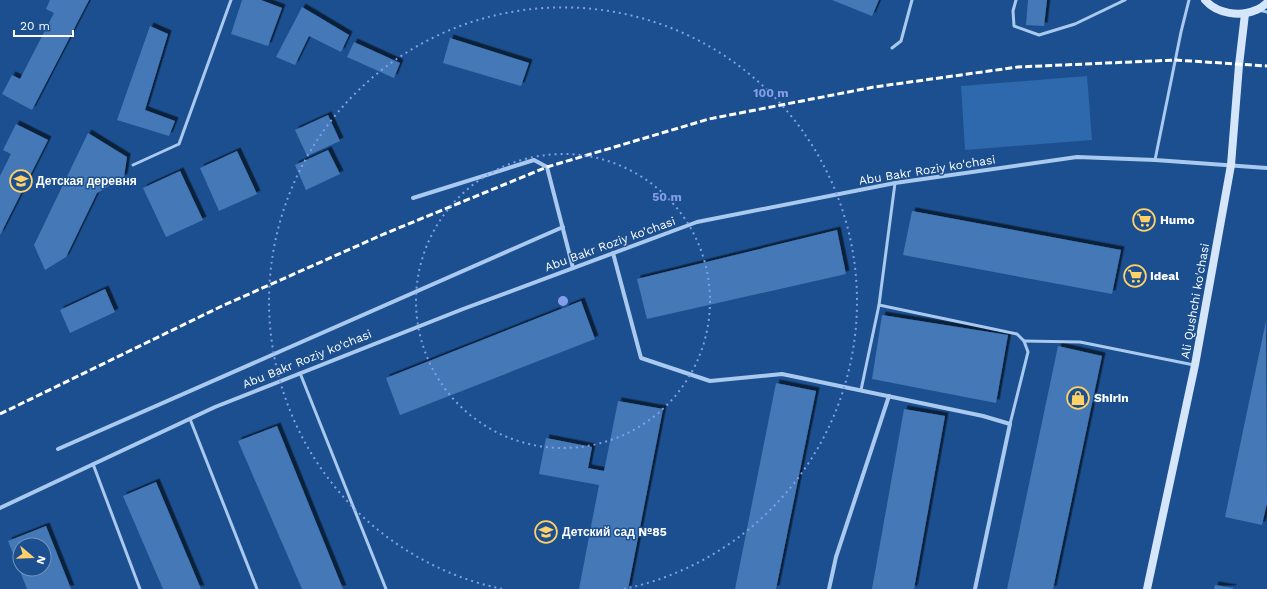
<svg xmlns="http://www.w3.org/2000/svg" width="1267" height="589" font-family="'Work Sans',sans-serif">
	<style>
		.green { fill: #2e69ad }
		.building { fill: #4478b7; fill-rule: evenodd; filter: url(#shadow) }
		.lines { fill: none; stroke-linecap: round; stroke-linejoin: round }
		.lane { stroke: #a9c9ee; stroke-width: 3 }
		.street { stroke: #a9c9ee; stroke-width: 4 }
		.secondary { stroke: #d6e6fa; stroke-width: 8 }
		.rail { stroke: #fff; stroke-width: 3; stroke-dasharray: 7 3; stroke-linecap: butt }
		.ring { fill: none; stroke: #839eea; stroke-width: 2; stroke-dasharray: 2 4 }
		.labels { text-anchor: middle; stroke-width: 3; stroke-linejoin: round; paint-order: stroke }
		.street-label { font-size: 12px; fill: #fff; stroke: #1b4f8f }
		.poi-label { font-size: 12px; font-weight: bold; fill: #fff; stroke: #1b4f8f; text-anchor: start }
		.centre { fill: #839eea; stroke: #1b4f8f; stroke-width: 2 }
		.ring-label { font-size: 12px; text-anchor: middle; font-weight: bold; fill: #839eea; stroke: #1b4f8f; stroke-width: 3; stroke-linejoin: round; paint-order: stroke }
	</style>
	<defs>
		<filter id="shadow"><feDropShadow dx="3.5" dy="-3.5" stdDeviation="0" flood-color="#0009"/></filter>
	</defs>
	<rect width="100%" height="100%" fill="#1b4f8f"/>
	<path class="green" d="M 1087,76 L 1092,140 L 965,150 L 961,86 Z"/>
	<g class="building">
		<path d="M 50,0 L 89,0 L 32,110 L 2,94 L 12,75 L 20,79 L 54,13 L 46,9 Z"/>
		<path d="M 242,0 L 261,0 L 282,8 L 268,46 L 231,34 Z"/>
		<path d="M 832,0 L 879,0 L 872,16 Z"/>
		<path d="M 1028,0 L 1047,0 L 1044,26 L 1026,25 Z"/>
		<path d="M 302,7 L 349,35 L 341,52 L 309,36 L 295,65 L 276,57 Z"/>
		<path d="M 150,26 L 168,34 L 145,110 L 175,121 L 169,136 L 117,120 Z"/>
		<path d="M 450,38 L 529,63 L 521,86 L 443,63 Z"/>
		<path d="M 354,42 L 400,63 L 394,78 L 347,57 Z"/>
		<path d="M 328,115 L 340,141 L 307,156 L 295,130 Z"/>
		<path d="M 16,124 L 48,140 L 0,235 L 0,176 L 11,154 L 3,150 Z"/>
		<path d="M 88,133 L 127,157 L 124,177 L 97,193 L 66,257 L 45,270 L 34,245 Z"/>
		<path d="M 328,150 L 340,174 L 306,190 L 295,165 Z"/>
		<path d="M 237,151 L 257,194 L 219,211 L 200,168 Z"/>
		<path d="M 180,171 L 203,220 L 166,237 L 143,188 Z"/>
		<path d="M 912,211 L 1121,250 L 1112,294 L 903,255 Z"/>
		<path d="M 837,230 L 846,274 L 647,319 L 637,279 Z"/>
		<path d="M 105,289 L 115,312 L 70,333 L 60,310 Z"/>
		<path d="M 581,301 L 595,339 L 400,415 L 386,378 Z"/>
		<path d="M 882,315 L 1008,335 L 996,403 L 872,379 Z"/>
		<path d="M 1266,321 L 1267,503 L 1262,525 L 1225,517 Z"/>
		<path d="M 1058,346 L 1102,356 L 1053,589 L 1007,589 Z"/>
		<path d="M 776,383 L 816,391 L 776,589 L 735,589 Z"/>
		<path d="M 618,401 L 663,409 L 628,589 L 579,589 L 599,485 L 539,474 L 546,438 L 592,447 L 588,468 L 604,471 Z"/>
		<path d="M 904,409 L 945,416 L 914,589 L 872,589 Z"/>
		<path d="M 277,426 L 343,589 L 302,589 L 238,441 Z"/>
		<path d="M 156,482 L 201,589 L 163,589 L 123,496 Z"/>
		<path d="M 46,526 L 71,589 L 27,589 L 8,541 ZM 20,545 L 44,545 L 44,569 L 20,569 Z"/>
		<path d="M 1215,585 L 1233,588 L 1233,589 L 1214,589 Z"/>
	</g>
	<g class="lines">
		<g class="lane">
			<path d="M 1016,0 L 1013,11 L 1014,26 L 1039,35 L 1075,24 L 1125,0"/>
			<path d="M 1259,10 L 1267,12"/>
			<path d="M 892,48 L 901,41 L 912,0"/>
			<path d="M 1155,160 L 1181,32 L 1189,0"/>
			<path d="M 133,165 L 179,144 L 231,0"/>
			<path d="M 879,305 L 1017,334 L 1024,341 L 1028,352 L 1010,424"/>
			<path d="M 1024,341 L 1080,342 L 1194,365"/>
			<path d="M 300,373 L 386,589"/>
			<path d="M 861,390 L 879,305 L 895,183"/>
			<path d="M 190,419 L 257,589"/>
			<path d="M 93,464 L 140,589"/>
		</g>
		<g class="street">
			<path d="M 413,198 L 534,160 L 547,167 L 573,268"/>
			<path d="M 613,253 L 641,358 L 710,381 L 782,374 L 983,416 L 1010,424 L 975,589"/>
			<path d="M 58,449 L 563,227"/>
			<path d="M 0,508 L 215,407 L 463,309 L 697,222 L 895,183 L 1077,157 L 1155,160 L 1267,168"/>
			<path d="M 829,589 L 836,557 L 889,396"/>
		</g>
		<g class="secondary">
			<path d="M 1205,0 C 1217,14 1240,17 1256,10 C 1260,9 1264,5 1267,3"/>
			<path d="M 1147,589 L 1195,365 L 1231,165 L 1239,65 L 1245,14"/>
		</g>
		<path class="rail" d="M 0,414 L 222,306 L 384,234 L 547,167 L 709,119 L 874,87 L 1018,67 L 1175,60 L 1267,66"/>
	</g>
	<g class="ring">
		<circle cx="563" cy="301" r="147"/>
		<path d="M502 589A294 294 0 1 1 624 589"/>
	</g>
	<defs>
		<g id="school-ring" transform="scale(1.15)"><circle r="9.5" fill="#1b4f8f" stroke="#ffd166" stroke-width="1.5"/><path d="M0-5L7-2L0 1L-7-2ZM-4 1L0 2.5L4 1V4Q0 6-4 4Z" fill="#ffd166"/></g>
		<g id="supermarket-ring" transform="scale(1.15)"><circle r="9.5" fill="#1b4f8f" stroke="#ffd166" stroke-width="1.5"/><path d="M-6-5.5h2.5l.6 2H6L4.5 2H-2.5L-4.4-4H-6ZM-1.5 3.2a1.3 1.3 0 1 0 .1 0ZM3 3.2a1.3 1.3 0 1 0 .1 0Z" fill="#ffd166"/></g>
		<g id="shop-ring" transform="scale(1.15)"><circle r="9.5" fill="#1b4f8f" stroke="#ffd166" stroke-width="1.5"/><path d="M-5-2.5h2.3a2.7 3.5 0 0 1 5.4 0H5L5.5 6h-11ZM-1.5-2.5h3a1.5 2.3 0 0 0-3 0Z" fill="#ffd166"/></g>
	</defs>
	<g fill-rule="evenodd">
		<use href="#school-ring" x="21" y="181"/>
		<use href="#supermarket-ring" x="1144" y="220"/>
		<use href="#supermarket-ring" x="1135" y="276"/>
		<use href="#shop-ring" x="1078" y="398"/>
		<use href="#school-ring" x="546" y="532"/>
	</g>
	<g class="labels">
		<g class="street-label">
			<text transform="translate(927 170) rotate(-9)" y="4">Abu Bakr Roziy ko'chasi</text>
			<text transform="translate(610 244) rotate(-20)" y="4">Abu Bakr Roziy ko'chasi</text>
			<text transform="translate(1195 301) rotate(-80)" y="4">Ali Qushchi ko'chasi</text>
			<text transform="translate(307 359) rotate(-22)" y="4">Abu Bakr Roziy ko'chasi</text>
		</g>
		<g class="poi-label">
			<text x="36" y="185">Детская деревня</text>
			<text x="1160" y="224">Humo</text>
			<text x="1150" y="280">Ideal</text>
			<text x="1094" y="402">Shirin</text>
			<text x="562" y="536">Детский сад №85</text>
		</g>
	</g>
	<circle cx="563" cy="301" r="6" class="centre"/>
	<g class="ring-label">
		<text x="771" y="97">100 m</text>
		<text x="667" y="201">50 m</text>
	</g>
	<g transform="translate(32 557) rotate(109)"><circle r="19" fill="#1b4f8f" stroke="#7695bc"/>
	<path d="M0-3L7 15L0 10L-7 15Z" fill="#ffd166"/>
	<text y="-6" font-size="11" font-weight="bold" text-anchor="middle" fill="#ffffff">N</text>
	</g>
	<path d="M14 30v6h59v-6" fill="none" stroke="#ffffff" stroke-width="2"/>
	<text x="20" y="30" font-size="12" fill="#ffffff" stroke="#1b4f8f" stroke-width="3" paint-order="stroke">20 m</text>
</svg>
